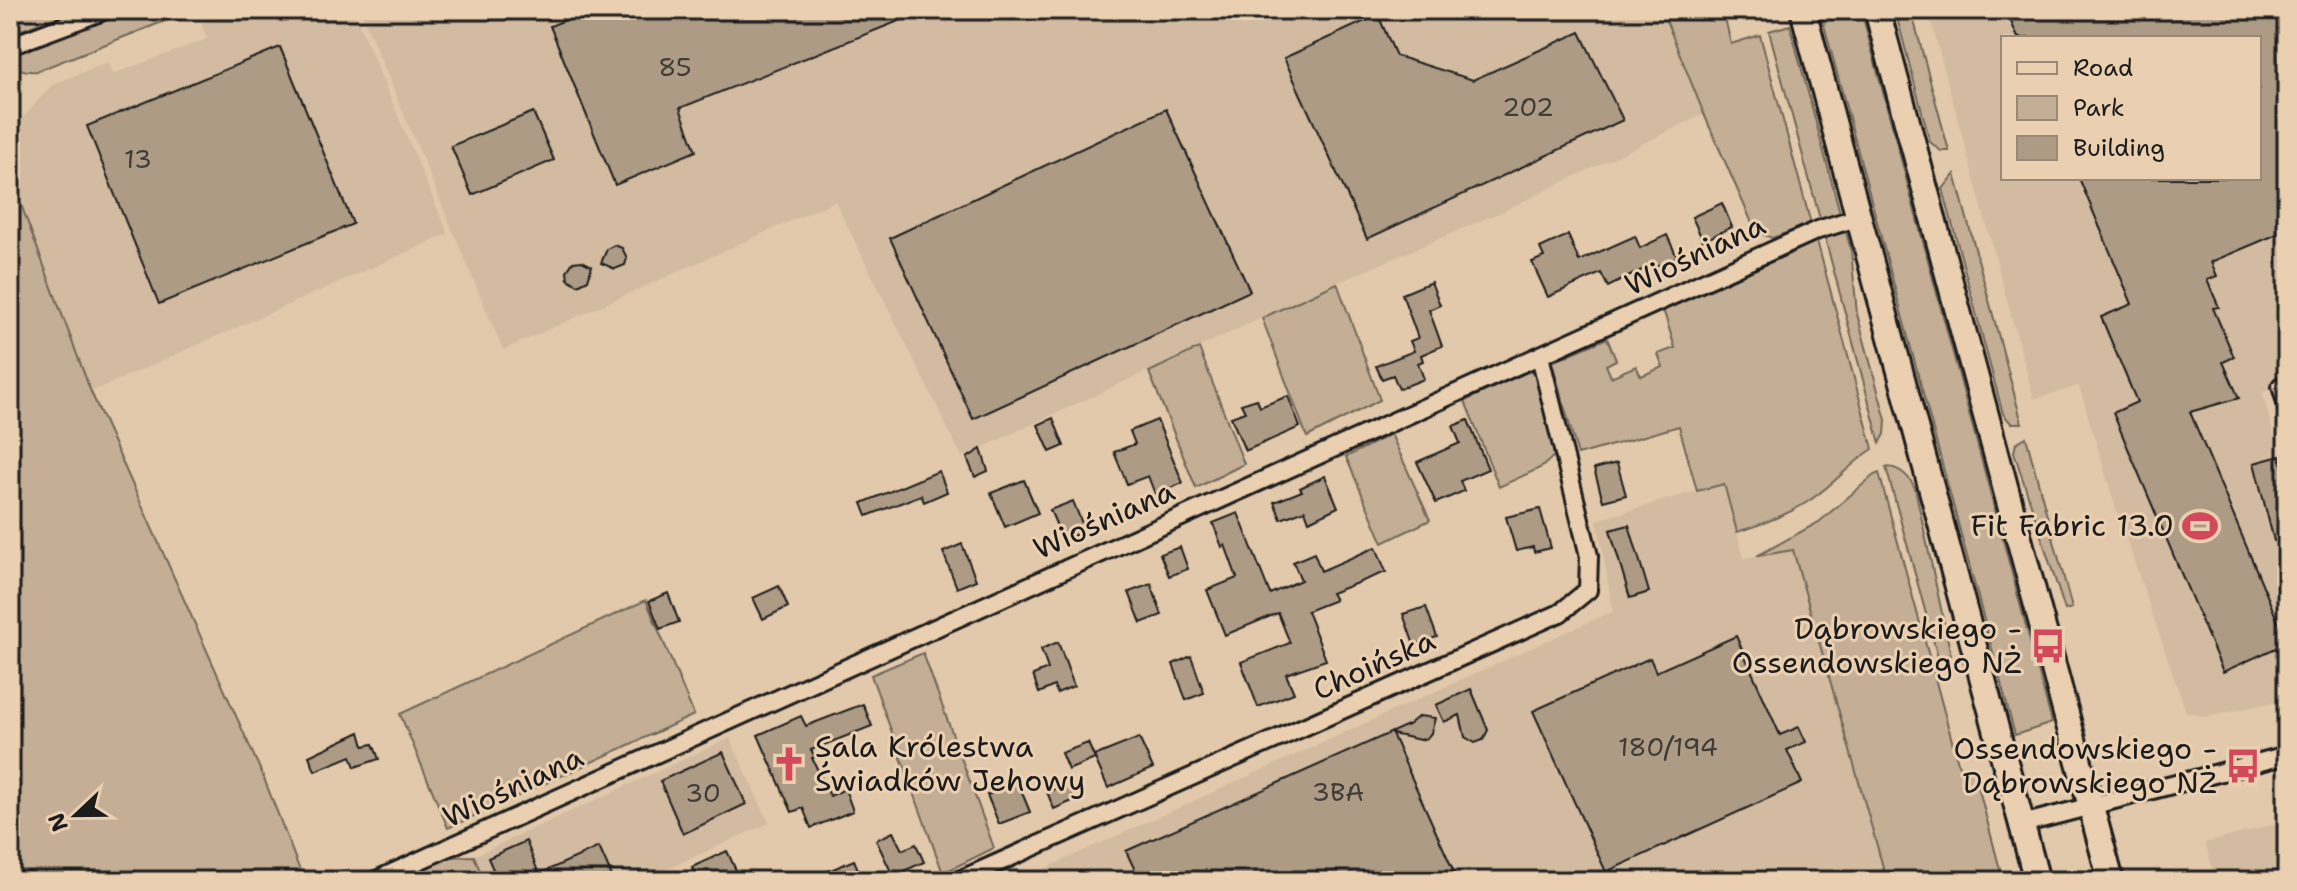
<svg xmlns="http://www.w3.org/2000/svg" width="2297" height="891" font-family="'Shantell Sans',sans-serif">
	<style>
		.built { fill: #d2bba0; fill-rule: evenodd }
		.green { fill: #c4af96; stroke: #706659; stroke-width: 2 }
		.building { fill: #ae9b85; stroke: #1c1c1c; stroke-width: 2 }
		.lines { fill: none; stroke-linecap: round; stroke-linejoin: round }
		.street-casing { stroke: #1c1c1c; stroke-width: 22 }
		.secondary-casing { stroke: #1c1c1c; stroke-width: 30 }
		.street { stroke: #ead0b1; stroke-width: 16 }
		.secondary { stroke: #ead0b1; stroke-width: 24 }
		.labels { text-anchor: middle; stroke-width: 6; stroke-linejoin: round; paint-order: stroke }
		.number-label { font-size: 26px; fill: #403c36 }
		.street-label { font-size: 30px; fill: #1c1c1c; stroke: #ead0b1 }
		.poi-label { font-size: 30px; fill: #1c1c1c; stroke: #ead0b1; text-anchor: end }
	</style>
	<rect width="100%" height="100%" fill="#e2c9ab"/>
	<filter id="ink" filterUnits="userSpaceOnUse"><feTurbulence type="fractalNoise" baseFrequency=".0125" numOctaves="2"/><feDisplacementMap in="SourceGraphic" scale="16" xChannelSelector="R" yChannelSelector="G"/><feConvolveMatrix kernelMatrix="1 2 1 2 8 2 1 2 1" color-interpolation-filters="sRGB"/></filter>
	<g filter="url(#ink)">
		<g class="built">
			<path d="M 207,10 L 353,10 L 448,234 L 91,392 L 10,175 L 10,132 L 52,85 L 107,62 L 113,74 L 207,39 L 201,23 L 210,20 Z"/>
			<path d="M 360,10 L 1662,10 L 1704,114 L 1501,212 L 1337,283 L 962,457 L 835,201 L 503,350 Z"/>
			<path d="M 1928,10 L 2287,10 L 2287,385 L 2262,392 L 2287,483 L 2287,699 L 2207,717 L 2186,712 L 2116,509 L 2079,386 L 2034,399 ZM 2003,38 L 2259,38 L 2259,178 L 2003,178 Z"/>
			<path d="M 1724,483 L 1744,558 L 1793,550 L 1887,881 L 1017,881 L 1613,611 L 1597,520 Z"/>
			<path d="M 730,738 L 769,823 L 641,881 L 484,881 L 474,856 Z"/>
			<path d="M 2287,821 L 2287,881 L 2216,881 L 2205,843 Z"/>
		</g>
		<g class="green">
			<path d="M 10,10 L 76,10 L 10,34 Z"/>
			<path d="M 129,10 L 193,10 L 37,71 C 25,72 16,70 10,58 L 14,53 Z"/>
			<path d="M 1662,10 L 1735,10 L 1724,14 L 1731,44 L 1760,35 L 1811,224 L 1772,238 L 1756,232 L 1704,114 Z"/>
			<path d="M 1820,10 L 1861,10 L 2052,723 L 2015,735 Z"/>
			<path d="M 1895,10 L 1911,10 L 1949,151 L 1941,151 L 1930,142 Z"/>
			<path d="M 1790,25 L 1840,213 L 1820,219 L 1769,31 Z"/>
			<path d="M 1955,174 L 2022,423 L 2011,423 L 2003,414 L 1943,189 Z"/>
			<path d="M 10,175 L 91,392 L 263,776 L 304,881 L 10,881 Z"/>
			<path d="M 1846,232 L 1851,250 L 1857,314 L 1886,420 L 1885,434 L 1880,443 L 1825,238 Z"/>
			<path d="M 1817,241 L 1873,449 C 1851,463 1835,483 1813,498 C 1791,514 1763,524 1737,532 L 1724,484 L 1697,491 L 1679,426 L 1578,455 L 1552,362 L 1607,338 L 1616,360 L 1606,365 L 1611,377 L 1636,366 L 1641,376 L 1663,367 L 1658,354 L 1675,348 L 1664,312 L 1668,305 Z"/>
			<path d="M 1337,283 L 1380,400 L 1307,437 L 1262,318 Z"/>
			<path d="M 1199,348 L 1244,464 L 1196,488 L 1149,372 Z"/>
			<path d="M 1529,370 L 1539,379 L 1556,454 L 1542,467 L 1499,487 L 1465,401 Z"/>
			<path d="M 1391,434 L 1430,520 L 1383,543 L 1346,457 Z"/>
			<path d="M 2026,437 L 2072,608 L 2065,610 L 2014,452 L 2016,443 Z"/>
			<path d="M 1886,467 C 1899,467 1909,476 1915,488 L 1951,655 L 1938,658 Z"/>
			<path d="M 1879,473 L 1960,770 L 1973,767 L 2003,881 L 1887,881 L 1793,550 L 1757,556 L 1819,522 L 1874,475 Z"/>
			<path d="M 646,600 L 694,715 L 448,828 L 400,714 Z"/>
			<path d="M 923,653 L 994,848 L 943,873 L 871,675 Z"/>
			<path d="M 474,856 L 484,881 L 397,881 L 448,857 Z"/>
		</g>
		<g class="building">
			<path d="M 565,10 L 924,10 L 924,11 L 680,108 L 696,151 L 615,185 L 550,26 L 568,19 Z"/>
			<path d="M 2006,10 L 2287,10 L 2287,230 L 2211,262 L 2217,276 L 2207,280 L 2219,307 L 2213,308 L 2234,357 L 2223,362 L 2239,398 L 2190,412 L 2287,643 L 2223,672 L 2113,413 L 2137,402 L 2101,317 L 2132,304 L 2079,178 L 2259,178 L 2259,38 L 2018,38 Z"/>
			<path d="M 1378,15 L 1396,56 L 1473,80 L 1580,32 L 1623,120 L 1367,239 L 1284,58 Z"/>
			<path d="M 280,47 L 353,224 L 159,304 L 87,126 Z"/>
			<path d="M 1166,109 L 1250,291 L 973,419 L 890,238 Z"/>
			<path d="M 533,112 L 554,160 L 472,195 L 451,146 Z"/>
			<path d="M 1722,203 L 1732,227 L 1703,241 L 1692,217 Z"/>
			<path d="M 1568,235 L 1579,261 L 1635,236 L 1640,248 L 1667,235 L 1677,257 L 1650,269 L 1648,267 L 1608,287 L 1601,273 L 1548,297 L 1532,262 L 1544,257 L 1540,248 Z"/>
			<path d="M 614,245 L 622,248 L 627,258 L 625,265 L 615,269 L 601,263 L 607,249 Z"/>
			<path d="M 582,261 L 592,266 L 588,280 L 578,285 L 568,279 L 567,271 L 573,262 Z"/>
			<path d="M 1431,282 L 1440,305 L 1429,310 L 1442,346 L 1421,355 L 1423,361 L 1418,363 L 1424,379 L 1399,389 L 1393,375 L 1382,379 L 1376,366 L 1414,351 L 1410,341 L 1418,338 L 1402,294 Z"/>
			<path d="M 1288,396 L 1300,427 L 1245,451 L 1231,417 L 1245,412 L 1241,404 L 1257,399 L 1260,407 Z"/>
			<path d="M 1053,418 L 1064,446 L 1050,452 L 1038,425 Z"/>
			<path d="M 1157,420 L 1183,483 L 1155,494 L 1148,476 L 1127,484 L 1114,452 L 1135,444 L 1130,431 Z"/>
			<path d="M 1468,420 L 1488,469 L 1460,481 L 1464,491 L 1436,503 L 1417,462 L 1460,443 L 1453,426 Z"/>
			<path d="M 981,449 L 988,471 L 975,477 L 967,458 Z"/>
			<path d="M 2280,456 L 2287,482 L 2287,537 L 2274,541 L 2254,463 Z"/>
			<path d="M 1617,463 L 1626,495 L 1603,501 L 1594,469 Z"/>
			<path d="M 939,471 L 947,492 L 924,502 L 921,495 L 867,516 L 862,503 Z"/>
			<path d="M 1325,476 L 1338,507 L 1309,521 L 1305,510 L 1281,519 L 1274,502 L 1302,491 L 1300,488 Z"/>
			<path d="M 1024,480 L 1038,513 L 1005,527 L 991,493 Z"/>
			<path d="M 1073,501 L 1085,531 L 1063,540 L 1050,510 Z"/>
			<path d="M 1540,509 L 1551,548 L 1534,552 L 1533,547 L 1516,551 L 1506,517 Z"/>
			<path d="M 1238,513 L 1270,594 L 1301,580 L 1293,562 L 1314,553 L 1321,571 L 1376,547 L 1386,572 L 1331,593 L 1335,600 L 1307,611 L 1326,660 L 1286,674 L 1294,693 L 1258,707 L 1241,662 L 1290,643 L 1278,613 L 1225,635 L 1207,590 L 1237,578 L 1225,545 L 1222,547 L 1213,523 Z"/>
			<path d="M 1629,525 L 1649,592 L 1630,598 L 1610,530 Z"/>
			<path d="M 962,544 L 976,580 L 957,588 L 943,552 Z"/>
			<path d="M 1180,547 L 1188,569 L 1169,576 L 1160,554 Z"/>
			<path d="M 1151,584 L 1162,615 L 1141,623 L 1129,592 Z"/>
			<path d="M 779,586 L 788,607 L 763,619 L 753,598 Z"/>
			<path d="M 668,593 L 679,622 L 660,629 L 649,601 Z"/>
			<path d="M 1426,607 L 1437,637 L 1414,645 L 1403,614 Z"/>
			<path d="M 1736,636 L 1780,735 L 1799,727 L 1806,742 L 1787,750 L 1802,783 L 1606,872 L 1533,711 L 1650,658 L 1656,672 Z"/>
			<path d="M 1058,642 L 1074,686 L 1057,693 L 1054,686 L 1039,693 L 1033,675 L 1048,669 L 1041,649 Z"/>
			<path d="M 1191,656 L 1204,693 L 1186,700 L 1173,664 Z"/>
			<path d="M 1471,689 L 1488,730 L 1483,740 L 1475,743 L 1465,737 L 1460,715 L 1444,722 L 1436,705 Z"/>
			<path d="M 863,704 L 872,726 L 811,750 L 815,757 L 812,758 L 830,796 L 845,789 L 853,811 L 811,828 L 803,808 L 792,812 L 758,735 L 801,716 L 806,726 Z"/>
			<path d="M 1419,716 L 1435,718 L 1431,733 L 1427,738 L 1420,740 L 1392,734 L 1458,881 L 1140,881 L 1126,851 L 1408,725 Z"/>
			<path d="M 360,732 L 364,746 L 373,744 L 379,759 L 355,767 L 351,756 L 315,771 L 309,756 Z"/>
			<path d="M 1139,738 L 1153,768 L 1108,788 L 1094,756 Z"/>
			<path d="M 1088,743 L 1095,759 L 1068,770 L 1061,753 Z"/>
			<path d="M 723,752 L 746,804 L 683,834 L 660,781 Z"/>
			<path d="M 1018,783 L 1030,812 L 999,824 L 987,795 Z"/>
			<path d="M 1068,783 L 1075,800 L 1054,809 L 1047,792 Z"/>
			<path d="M 893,832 L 902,850 L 916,844 L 924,862 L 893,876 L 876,840 Z"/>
			<path d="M 526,841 L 539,874 L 599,847 L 614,881 L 498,881 L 488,858 Z"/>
			<path d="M 727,851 L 741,881 L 698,881 L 692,867 Z"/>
			<path d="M 854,860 L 863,881 L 805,881 Z"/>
		</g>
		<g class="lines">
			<g class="street-casing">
				<g id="street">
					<path d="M 10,46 L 106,10"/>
					<path d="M 2281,386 L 2287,406"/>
					<path d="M 2022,824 L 2287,755"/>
					<path d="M 374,881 L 1818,230 L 1859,217"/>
					<path d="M 957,881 L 1560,613 L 1588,590 L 1589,556 L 1540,356"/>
				</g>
			</g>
			<g class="secondary-casing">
				<g id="secondary">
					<path d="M 1803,10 L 2037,881"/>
					<path d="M 1877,10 L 2111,881"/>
				</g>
			</g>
			<use href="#street" class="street"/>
			<use href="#secondary" class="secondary"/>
		</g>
	</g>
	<defs>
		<g id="stadium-bare" transform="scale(2.76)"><path d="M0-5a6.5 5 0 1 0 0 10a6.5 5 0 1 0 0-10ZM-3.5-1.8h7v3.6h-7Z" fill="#d1495b" stroke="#ead0b1" stroke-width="2.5" paint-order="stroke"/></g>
		<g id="bus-bare" transform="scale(2.76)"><path d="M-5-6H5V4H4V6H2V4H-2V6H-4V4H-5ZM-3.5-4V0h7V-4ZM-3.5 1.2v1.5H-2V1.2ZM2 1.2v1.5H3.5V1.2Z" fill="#d1495b" stroke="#ead0b1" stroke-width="2.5" paint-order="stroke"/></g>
		<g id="church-bare" transform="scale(2.76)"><path d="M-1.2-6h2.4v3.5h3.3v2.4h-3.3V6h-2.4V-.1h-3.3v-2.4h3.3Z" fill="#d1495b" stroke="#ead0b1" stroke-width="2.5" paint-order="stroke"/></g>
	</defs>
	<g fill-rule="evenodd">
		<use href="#stadium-bare" x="2200" y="526"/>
		<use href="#bus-bare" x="2048" y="646"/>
		<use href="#church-bare" x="789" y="764"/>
		<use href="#bus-bare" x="2243" y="766"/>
	</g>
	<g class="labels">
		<g class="number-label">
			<text x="675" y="76">85</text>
			<text x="1528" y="116">202</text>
			<text x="138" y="168">13</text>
			<text x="1668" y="756">180/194</text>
			<text x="1338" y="801">3BA</text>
			<text x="703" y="802">30</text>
		</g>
		<g class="street-label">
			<text transform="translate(1695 255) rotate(-25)" y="10">Wiośniana</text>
			<text transform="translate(1104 520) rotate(-24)" y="10">Wiośniana</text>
			<text transform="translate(1374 665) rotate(-24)" y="10">Choińska</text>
			<text transform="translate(513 787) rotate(-25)" y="10">Wiośniana</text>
		</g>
		<g class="poi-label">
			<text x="2174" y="536">Fit Fabric 13.0</text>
			<text x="2022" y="639">Dąbrowskiego -<tspan x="2022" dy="34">Ossendowskiego NŻ</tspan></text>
			<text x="815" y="757" text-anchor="start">Sala Królestwa<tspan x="815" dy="34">Świadków Jehowy</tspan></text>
			<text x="2217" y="759">Ossendowskiego -<tspan x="2217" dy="34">Dąbrowskiego NŻ</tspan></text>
		</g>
	</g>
	<rect width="2297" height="891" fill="none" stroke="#ead0b1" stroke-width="40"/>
	<rect x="20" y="20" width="2257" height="851" fill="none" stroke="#1c1c1c" stroke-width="3" filter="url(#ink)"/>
	<rect x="2001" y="36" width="260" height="144" fill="#ead0b1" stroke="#988875" stroke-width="2"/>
	<rect x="2017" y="62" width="40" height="12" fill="#ead0b1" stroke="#988875" stroke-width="2"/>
	<text x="2073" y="76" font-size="24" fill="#1c1c1c">Road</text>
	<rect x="2017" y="96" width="40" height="24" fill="#c4af96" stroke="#988875" stroke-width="2"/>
	<text x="2073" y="116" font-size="24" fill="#1c1c1c">Park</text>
	<rect x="2017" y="136" width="40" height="24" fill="#ae9b85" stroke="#988875" stroke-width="2"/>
	<text x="2073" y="156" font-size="24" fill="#1c1c1c">Building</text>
	<g transform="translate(76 815) rotate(248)" stroke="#ead0b1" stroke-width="6" paint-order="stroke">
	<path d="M0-6L14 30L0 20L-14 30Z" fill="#1c1c1c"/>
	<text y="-12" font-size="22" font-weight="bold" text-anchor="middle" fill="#1c1c1c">N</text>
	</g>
</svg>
